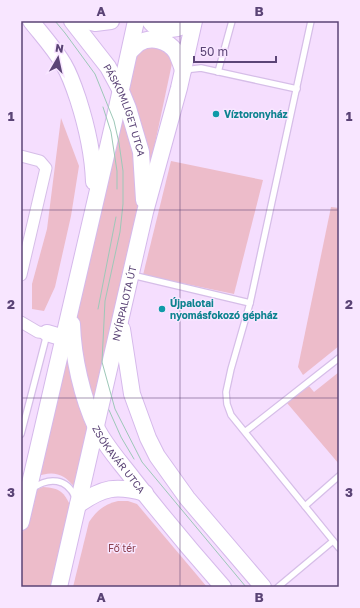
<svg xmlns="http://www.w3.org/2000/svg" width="360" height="608" font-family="'Golos Text',sans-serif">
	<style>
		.green { fill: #edbcca }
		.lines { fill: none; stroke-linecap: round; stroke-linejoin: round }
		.lane-casing { stroke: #d6bee8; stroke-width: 8 }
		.street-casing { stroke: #d6bee8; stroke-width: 13 }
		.secondary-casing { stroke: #d5b9eb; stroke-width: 18 }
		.lane { stroke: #fff; stroke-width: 5.5 }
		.street { stroke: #fff; stroke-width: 11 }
		.secondary { stroke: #fff; stroke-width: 16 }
		.tram { stroke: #9dc8b8; stroke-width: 1 }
		.grid { fill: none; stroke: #5b4476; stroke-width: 1; stroke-opacity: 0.55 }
		.culture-dot { fill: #0f9aa8; stroke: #f8e6ff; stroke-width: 1.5 }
		.labels { text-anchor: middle; stroke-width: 3; stroke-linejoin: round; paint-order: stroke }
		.street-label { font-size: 10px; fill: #5b4476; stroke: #f8e6ff }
		.culture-label { font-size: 10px; font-weight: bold; fill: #0d838f; stroke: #f8e6ff; text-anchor: start }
		.park-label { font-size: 10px; fill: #8a404e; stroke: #f8e6ff }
		.neatline { fill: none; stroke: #5b4476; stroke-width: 1.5 }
		.grid-label { font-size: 13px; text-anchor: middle; font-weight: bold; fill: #5b4476 }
	</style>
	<rect width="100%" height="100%" fill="#f5defe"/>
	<g class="green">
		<path d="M 145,43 L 174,54 L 147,181 L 125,91 L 135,49 Z"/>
		<path d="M 121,108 L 136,156 L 140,207 L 94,413 L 72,315 Z"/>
		<path d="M 61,118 L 79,166 L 71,216 L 55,287 L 44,311 L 32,309 L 32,284 L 47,229 Z"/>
		<path d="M 171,161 L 263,180 L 234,294 L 143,275 Z"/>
		<path d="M 331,207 L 339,208 L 339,346 L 303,375 L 298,367 Z"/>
		<path d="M 68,335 L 89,433 L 75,488 C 64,473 53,470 35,477 Z"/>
		<path d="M 339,372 L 339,464 L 287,403 L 309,386 L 314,392 Z"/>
		<path d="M 43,487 C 60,488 64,492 71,507 L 52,587 L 21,587 L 21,538 L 32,491 Z"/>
		<path d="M 118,501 L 128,501 L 137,504 L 207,587 L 73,587 L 89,522 C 97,510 105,504 118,501 Z"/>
	</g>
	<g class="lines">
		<g class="lane-casing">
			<g id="lane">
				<path d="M 311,21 L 250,303 L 231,369 L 226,392 L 227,404 L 231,415 L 339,548"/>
				<path d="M 184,70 L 201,68 L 297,89"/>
				<path d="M 218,72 L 232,21"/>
				<path d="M 132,275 L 250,303"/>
				<path d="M 246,431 L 339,358"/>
				<path d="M 21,434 L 47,334"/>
				<path d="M 33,488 C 49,477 67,478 75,497"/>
				<path d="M 305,506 L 339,476"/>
				<path d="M 278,587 L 333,541"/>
			</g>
		</g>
		<g class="street-casing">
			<g id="street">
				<path d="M 21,156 L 40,161 L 46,168 L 21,275"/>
				<path d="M 21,322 L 38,332 L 47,333"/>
			</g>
		</g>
		<g class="secondary-casing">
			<g id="secondary">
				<path d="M 31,21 C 42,35 55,49 64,65 C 70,75 74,87 78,99 C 87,127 93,153 94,182"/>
				<path id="s1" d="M 72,21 L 108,67 L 121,91 L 128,108 L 141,152 L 144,200"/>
				<path d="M 86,21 L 95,23 L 111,21"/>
				<path d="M 150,21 C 158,33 181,31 189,21"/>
				<path d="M 130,51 C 133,49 136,45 139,43 C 151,36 168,40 176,52 C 179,58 181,64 183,70"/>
				<path id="s2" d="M 72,324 C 73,357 82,397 96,427 C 105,446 121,463 133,479 C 162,516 192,552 223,587"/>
				<path d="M 122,329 L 132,394 L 148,438 L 157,456 L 187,498 L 263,587"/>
				<path d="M 47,333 L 64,338"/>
				<path d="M 78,505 C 103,487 116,485 145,493"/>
				<path d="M 21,522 L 114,121 L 136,21"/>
				<path id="s3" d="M 59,587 L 145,212 L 179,88 L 194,21"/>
			</g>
		</g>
		<use href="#lane" class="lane"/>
		<use href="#street" class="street"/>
		<use href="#secondary" class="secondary"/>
		<g class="tram">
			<path d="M 55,21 L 65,33 L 95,74 L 114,121 L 119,143 L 123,171 L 123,204 L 120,232 L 105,301 L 102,362 L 115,409 L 142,462 L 246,587"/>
			<path d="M 103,107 L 111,132 L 117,171 L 117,189"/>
			<path d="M 98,309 L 116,217"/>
			<path d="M 109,410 L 121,437 L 134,459"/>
		</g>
	</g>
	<path class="grid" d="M 180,21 L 180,587M 21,210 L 339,210M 21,398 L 339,398"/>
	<g class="culture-dot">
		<circle cx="216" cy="114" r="4"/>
		<circle cx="162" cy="309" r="4"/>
	</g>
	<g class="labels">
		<g class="street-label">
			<text dy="4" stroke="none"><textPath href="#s1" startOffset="105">PÁSKOMLIGET UTCA</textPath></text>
			<text dy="4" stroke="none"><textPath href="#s3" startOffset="291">NYÍRPALOTA ÚT</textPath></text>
			<text dy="4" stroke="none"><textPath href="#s2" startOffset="146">ZSÓKAVÁR UTCA</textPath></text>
		</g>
		<g class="culture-label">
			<text x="224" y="118">Víztoronyház</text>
			<text x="170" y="307">Újpalotai<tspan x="170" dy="12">nyomásfokozó gépház</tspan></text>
		</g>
		<g class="park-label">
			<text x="122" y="552">Fő tér</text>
		</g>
	</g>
	<rect width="360" height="608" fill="none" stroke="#f8e6ff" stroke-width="44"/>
	<g transform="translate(58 58) rotate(9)" stroke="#f8e6ff" stroke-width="3" paint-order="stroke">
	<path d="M0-3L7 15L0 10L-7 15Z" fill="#5b4476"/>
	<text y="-6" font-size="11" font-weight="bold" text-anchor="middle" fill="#5b4476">N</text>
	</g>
	<path d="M194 56v6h82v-6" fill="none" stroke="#5b4476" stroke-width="2"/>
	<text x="200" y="56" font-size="12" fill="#5b4476" stroke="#f8e6ff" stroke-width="3" paint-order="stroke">50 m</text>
	<rect x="22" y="22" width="316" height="564" class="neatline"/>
	<g class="grid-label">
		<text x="101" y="16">A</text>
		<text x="259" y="16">B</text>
		<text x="11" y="121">1</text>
		<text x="349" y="121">1</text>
		<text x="11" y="309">2</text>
		<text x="349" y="309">2</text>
		<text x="11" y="497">3</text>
		<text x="349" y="497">3</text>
		<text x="101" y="602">A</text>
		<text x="259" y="602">B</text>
	</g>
</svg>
